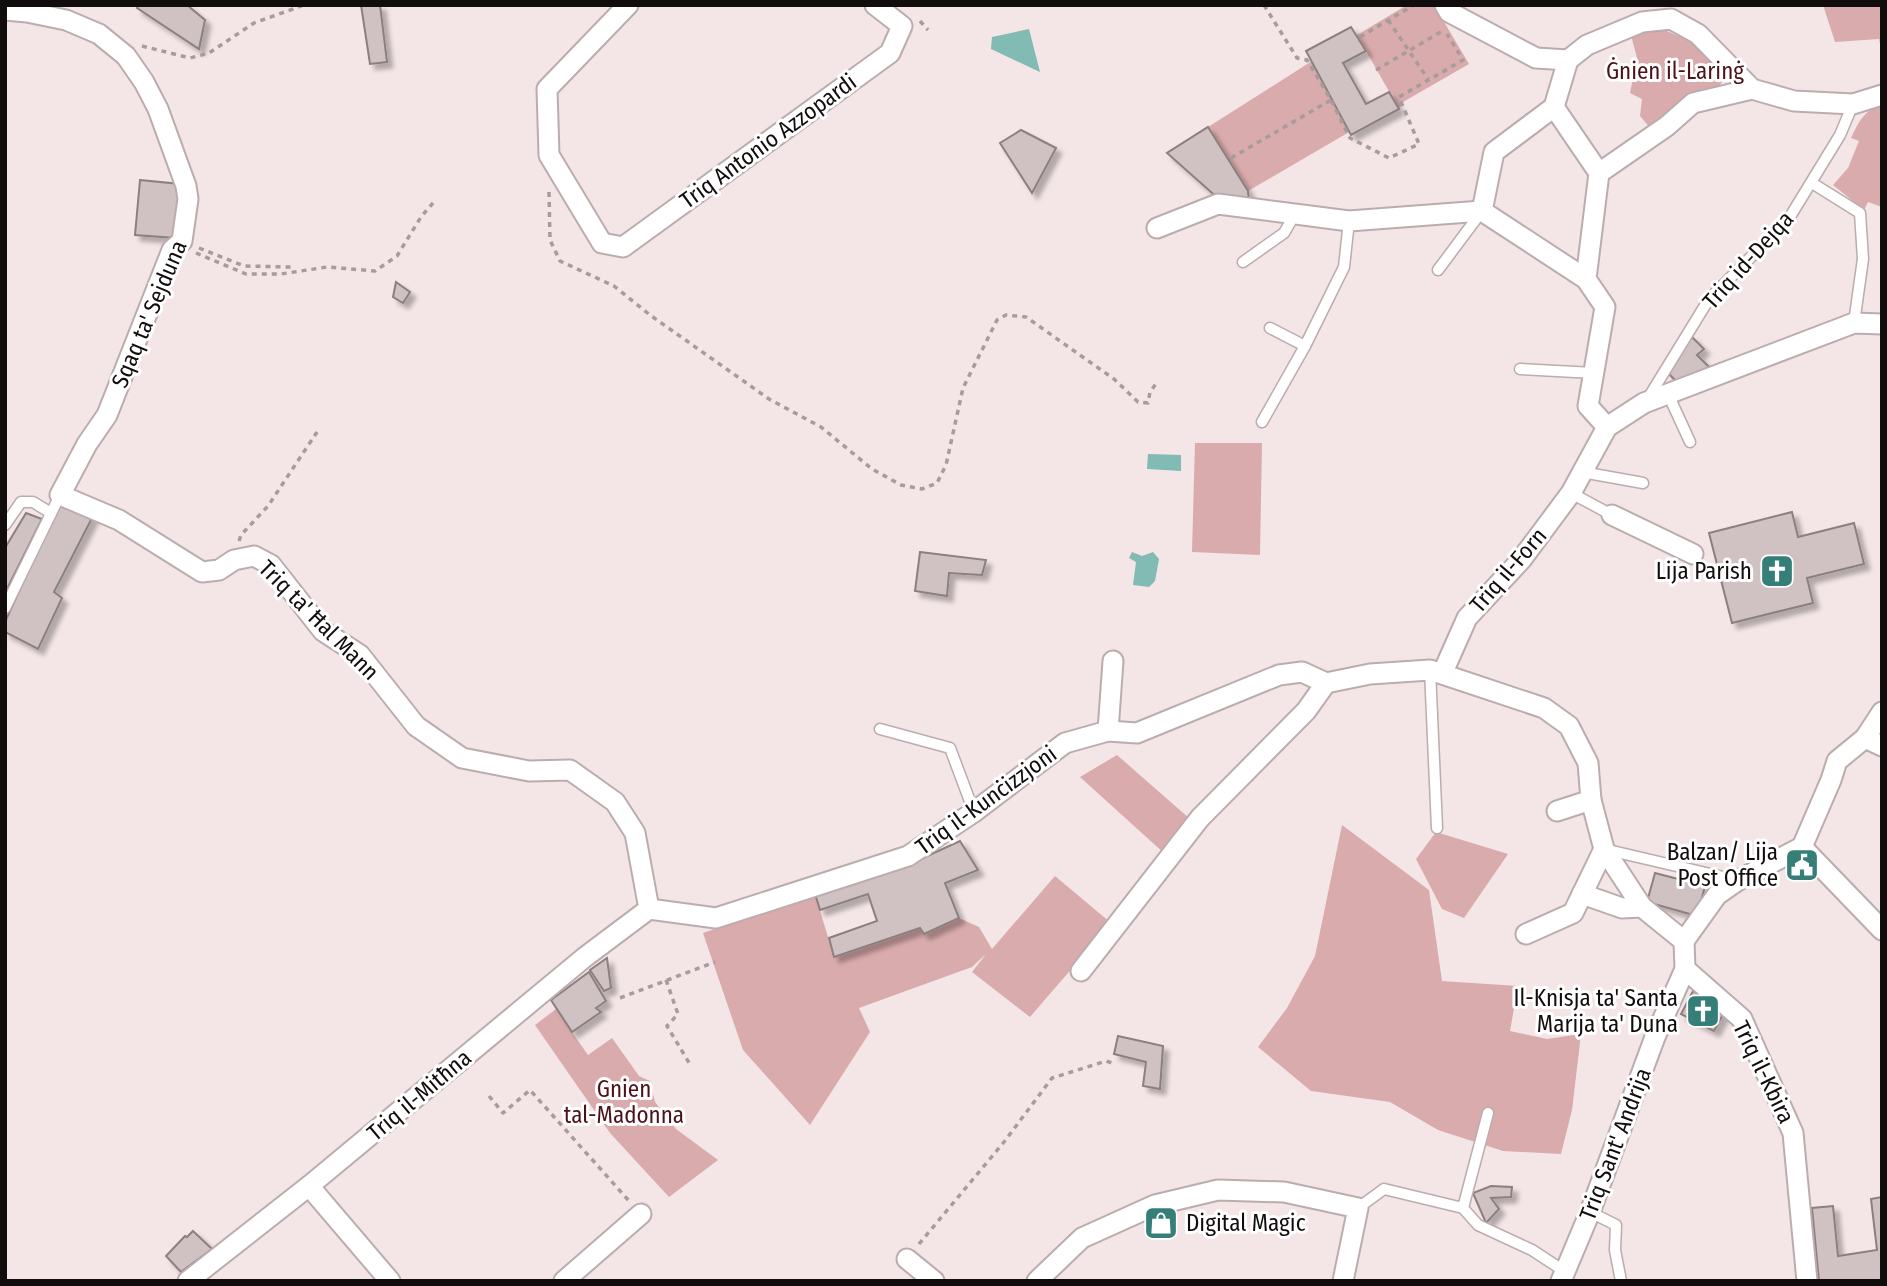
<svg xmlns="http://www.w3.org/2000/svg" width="1887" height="1286" font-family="'Fira Sans Condensed',sans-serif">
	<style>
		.green { fill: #daabad }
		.water { fill: #82bab4 }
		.building { fill: #d0c2c2; stroke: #8c7f7f; stroke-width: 2; filter: url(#shadow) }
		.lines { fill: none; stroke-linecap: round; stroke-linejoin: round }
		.lane-casing { stroke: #bbadad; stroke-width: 13 }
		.street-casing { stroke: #bbadad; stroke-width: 23 }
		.path { stroke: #a79b9c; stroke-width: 3.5; stroke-dasharray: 5 5; stroke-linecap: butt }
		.lane { stroke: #fff; stroke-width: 10 }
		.street { stroke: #fff; stroke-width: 19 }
		.labels { text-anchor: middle; stroke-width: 6; stroke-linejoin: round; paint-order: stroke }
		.park-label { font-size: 23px; fill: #4d111b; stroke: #fff }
		.street-label { font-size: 23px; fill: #110d0d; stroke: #fff }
		.poi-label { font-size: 23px; fill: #110d0d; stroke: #fff; text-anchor: end }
	</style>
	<defs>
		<filter id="shadow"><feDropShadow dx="5.5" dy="5.5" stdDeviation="2" flood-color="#0004"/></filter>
	</defs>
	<rect width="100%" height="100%" fill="#f4e5e6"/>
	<g class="green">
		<path d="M 1407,5 L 1434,5 L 1469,64 L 1403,102 L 1399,109 L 1357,35 Z"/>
		<path d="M 1823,5 L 1882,5 L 1882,53 L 1879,39 L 1835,42 Z"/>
		<path d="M 1662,29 L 1702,46 L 1729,73 L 1716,90 L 1651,129 L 1640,116 L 1642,99 L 1630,93 L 1633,78 L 1642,76 L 1630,32 Z"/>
		<path d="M 1312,61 L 1351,131 L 1248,191 L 1208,127 Z"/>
		<path d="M 1882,105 L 1882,207 L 1868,202 L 1864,210 L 1833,185 L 1848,168 L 1859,141 L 1851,138 C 1859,122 1863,111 1882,105 Z"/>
		<path d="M 1195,443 L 1262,443 L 1260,555 L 1192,552 Z"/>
		<path d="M 1117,755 L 1190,819 L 1165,854 L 1080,777 Z"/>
		<path d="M 1342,825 L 1429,890 L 1442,981 L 1518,986 L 1510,1031 L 1547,1039 L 1581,1034 L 1572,1110 L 1561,1154 L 1503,1151 L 1438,1130 L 1390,1102 L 1311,1091 L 1258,1047 L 1287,1008 L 1315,956 Z"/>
		<path d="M 1436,832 L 1508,854 L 1464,918 L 1442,909 L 1416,859 Z"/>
		<path d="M 1055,876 L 1111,923 L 1030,1017 L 972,972 L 986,954 L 972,967 L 859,1008 L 870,1032 L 810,1125 L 743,1050 L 703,933 L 815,894 L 834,957 L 920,928 L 925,933 L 959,918 L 979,927 L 992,949 Z"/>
		<path d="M 556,1009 L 588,1055 L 612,1038 L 639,1076 L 650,1081 L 655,1102 L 676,1129 L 718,1160 L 669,1197 L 610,1133 L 535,1025 Z"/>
	</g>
	<g class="water">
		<path d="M 1029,29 L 1040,72 L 991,49 L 992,37 Z"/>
		<path d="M 1148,454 L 1181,455 L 1181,471 L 1147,469 Z"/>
		<path d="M 1132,552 L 1142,556 L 1153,552 L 1159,559 L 1155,581 L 1149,587 L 1133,585 L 1136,562 L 1129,558 Z"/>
	</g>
	<g class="building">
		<path d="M 139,5 L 187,5 L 205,20 L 199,49 L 137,8 Z"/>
		<path d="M 361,5 L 380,5 L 387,62 L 370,64 Z"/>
		<path d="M 1351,27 L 1366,51 L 1343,63 L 1366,104 L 1389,92 L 1399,109 L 1351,135 L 1306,51 Z"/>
		<path d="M 1208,127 L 1248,191 L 1249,202 L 1220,200 L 1167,153 Z"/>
		<path d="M 1021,130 L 1056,148 L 1032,193 L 1000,143 Z"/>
		<path d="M 140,180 L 180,184 L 176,238 L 135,235 Z"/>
		<path d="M 396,282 L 410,292 L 403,303 L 393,297 Z"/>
		<path d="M 1691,336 L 1704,349 L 1697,355 L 1711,369 L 1679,384 L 1667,372 Z"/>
		<path d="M 60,501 L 93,516 L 54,592 L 62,598 L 38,649 L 5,632 L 5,622 Z"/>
		<path d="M 1792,512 L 1798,537 L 1854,523 L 1864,564 L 1807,578 L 1813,603 L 1732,623 L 1709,533 Z"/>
		<path d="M 26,513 L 42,519 L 5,593 L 5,548 Z"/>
		<path d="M 920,552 L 986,560 L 982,575 L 949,573 L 947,596 L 915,591 Z"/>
		<path d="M 960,841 L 978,870 L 945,883 L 959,918 L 924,934 L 920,928 L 834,957 L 829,938 L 877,921 L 868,894 L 820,910 L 815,894 L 914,862 Z"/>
		<path d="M 1655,873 L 1705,886 L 1697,916 L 1647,902 Z"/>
		<path d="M 607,958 L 611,988 L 604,991 L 590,970 Z"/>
		<path d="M 589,972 L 606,1001 L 596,1008 L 601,1012 L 572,1032 L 551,1000 Z"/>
		<path d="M 1693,991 L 1726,1009 L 1714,1031 L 1681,1014 Z"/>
		<path d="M 1118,1036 L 1163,1046 L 1160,1089 L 1143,1086 L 1146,1062 L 1114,1054 Z"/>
		<path d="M 1491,1186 L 1512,1187 L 1511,1197 L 1491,1198 L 1499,1209 L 1486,1223 L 1473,1193 Z"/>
		<path d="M 1882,1197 L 1882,1281 L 1819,1281 L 1812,1208 L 1833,1206 L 1838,1256 L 1877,1250 L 1871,1199 Z"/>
		<path d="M 193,1231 L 212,1249 L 181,1272 L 166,1256 L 185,1236 L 187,1237 Z"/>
	</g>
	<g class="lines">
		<g class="lane-casing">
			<g id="lane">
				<path d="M 1812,183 L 1860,213 L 1863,259 L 1854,323"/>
				<path d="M 1243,262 L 1284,233 L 1295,214"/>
				<path d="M 1438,270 L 1482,211"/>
				<path d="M 1270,328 L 1305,346"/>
				<path d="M 1520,369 L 1594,373"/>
				<path d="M 1668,394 L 1690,442"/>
				<path d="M 1647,400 L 1709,299 L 1788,220 L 1840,135 L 1853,104"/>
				<path d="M 1262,422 L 1305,346 L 1344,267 L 1349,221"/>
				<path d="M 1582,472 L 1643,483"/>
				<path d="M 1571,493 L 1612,515"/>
				<path d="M 5,525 L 21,502 L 33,502 L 51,513"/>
				<path d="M 5,608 L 60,495"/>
				<path d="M 1430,670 L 1437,828"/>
				<path d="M 880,729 L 950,748 L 974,812"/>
				<path d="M 1608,850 L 1736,880"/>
				<path d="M 1358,1208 L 1384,1189 L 1463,1208"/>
				<path d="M 1463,1208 L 1478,1225 L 1532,1250 L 1564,1271"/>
				<path d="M 1463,1208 L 1488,1113"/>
				<path d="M 1590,1212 L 1616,1225 L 1615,1250 L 1621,1281"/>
			</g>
		</g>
		<g class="street-casing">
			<g id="street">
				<path d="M 628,5 L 547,89 L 549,155 L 602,243 L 623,247 L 890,53 L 902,26 L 875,5"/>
				<path d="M 1445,5 L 1449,12 L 1536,58 L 1568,60"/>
				<path d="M 5,10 L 27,12 L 66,20 L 99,34 L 126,56 L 144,82 L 158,109 L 186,186 L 188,199 L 182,241 L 172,250 L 107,415 L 87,444 L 60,495 L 119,520 L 202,572 L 219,570 L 234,560 L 254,556 L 271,565 L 323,631 L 360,655 L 416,726 L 462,758 L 529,771 L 570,770 L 615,802 L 635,833 L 649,909"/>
				<path d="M 1568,60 L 1554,107 L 1494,152 L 1482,211 L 1586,279 L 1605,307 L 1588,406 L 1607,427"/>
				<path d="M 1568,60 L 1587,45 L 1642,22 L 1671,19 L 1698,34 L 1752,89 L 1794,101 L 1853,104 L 1882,95"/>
				<path d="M 1554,107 L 1599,173 L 1586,279"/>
				<path d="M 1599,173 L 1667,126 L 1693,103 L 1752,89"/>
				<path d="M 1157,228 L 1218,204 L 1349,221 L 1482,211"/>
				<path d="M 1612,515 L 1693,554"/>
				<path d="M 1443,672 L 1467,618 L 1521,560 L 1571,493 L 1607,427 L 1644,403 L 1854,323 L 1882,324"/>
				<path d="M 1108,731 L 1113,661"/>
				<path d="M 1865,738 L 1882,746"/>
				<path d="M 1557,811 L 1591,800"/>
				<path d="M 1802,847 L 1882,930"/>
				<path d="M 1582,894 L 1622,908 L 1642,907"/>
				<path d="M 649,909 L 716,918 L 908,856 L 974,812 L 1065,743 L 1108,731 L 1137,733 L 1279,675 L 1302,672 L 1326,683 L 1370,674 L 1430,670 L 1544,708 L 1569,726 L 1588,763 L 1591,800 L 1604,849 L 1642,907 L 1684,941"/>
				<path d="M 1526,934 L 1573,913 L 1604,849"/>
				<path d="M 1684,941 L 1717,895 L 1737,881 L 1802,847 L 1831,780 L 1837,761 L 1865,738 L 1882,712"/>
				<path d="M 1685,969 L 1742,1019 L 1793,1133 L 1807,1281"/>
				<path d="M 1081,971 L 1200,818 L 1306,711 L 1326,683"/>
				<path d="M 309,1186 L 390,1281"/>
				<path d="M 907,1259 L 934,1281"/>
				<path d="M 188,1281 L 309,1186 L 585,957 L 649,909"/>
				<path d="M 564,1281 L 641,1214"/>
				<path d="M 1037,1281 L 1082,1238 L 1155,1205 L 1218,1190 L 1284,1192 L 1358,1208 L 1343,1281"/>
				<path d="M 1561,1281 L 1590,1212 L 1655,1037 L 1685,969 L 1684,941"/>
			</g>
		</g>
		<g class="path">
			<path d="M 1264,5 L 1297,58 L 1307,60 L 1331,100 L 1350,138 L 1389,158 L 1419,144 L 1399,97 L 1463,60 L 1447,34"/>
			<path d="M 1388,20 L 1428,79"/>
			<path d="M 920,21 L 928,30"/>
			<path d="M 1360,37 L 1414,5"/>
			<path d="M 142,46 L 190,58 L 209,53 L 254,23 L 304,5"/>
			<path d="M 1376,70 L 1444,30"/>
			<path d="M 1231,158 L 1331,100"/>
			<path d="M 549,192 L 550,240 L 560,261 L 614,286 L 650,315 L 769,399 L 821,427 L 872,469 L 901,485 L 922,489 L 937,483 L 946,465 L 963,388 L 997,320 L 1006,315 L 1026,317 L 1114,379 L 1138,402 L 1148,403 L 1150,392 L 1158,381"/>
			<path d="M 199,248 L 244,266 L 291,267"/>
			<path d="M 196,253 L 246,274 L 281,274 L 327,267 L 375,271 L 397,256 L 421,217 L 433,203"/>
			<path d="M 239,541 L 241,535 L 268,506 L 317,432"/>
			<path d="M 666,980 L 678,1014 L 667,1026 L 691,1066"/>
			<path d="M 620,998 L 715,962"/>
			<path d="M 489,1096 L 503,1113 L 530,1090 L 630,1202"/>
			<path d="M 919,1244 L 1004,1142 L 1052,1078 L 1106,1061 L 1115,1064"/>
		</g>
		<use href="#lane" class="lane"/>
		<use href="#street" class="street"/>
	</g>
	<defs>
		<g id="church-square" transform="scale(1.75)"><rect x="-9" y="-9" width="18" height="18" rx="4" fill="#367e78" stroke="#fff"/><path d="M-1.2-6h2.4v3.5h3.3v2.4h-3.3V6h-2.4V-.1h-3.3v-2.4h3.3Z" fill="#fff"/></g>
		<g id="civic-square" transform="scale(1.75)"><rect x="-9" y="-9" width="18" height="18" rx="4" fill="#367e78" stroke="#fff"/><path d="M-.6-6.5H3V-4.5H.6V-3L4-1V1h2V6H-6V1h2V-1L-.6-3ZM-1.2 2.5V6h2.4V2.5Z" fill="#fff"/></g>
		<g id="shop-square" transform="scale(1.75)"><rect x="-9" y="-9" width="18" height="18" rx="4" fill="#367e78" stroke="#fff"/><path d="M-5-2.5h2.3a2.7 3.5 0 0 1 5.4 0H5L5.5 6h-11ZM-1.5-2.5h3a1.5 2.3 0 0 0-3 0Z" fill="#fff"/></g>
	</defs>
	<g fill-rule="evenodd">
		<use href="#church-square" x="1777" y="571"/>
		<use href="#civic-square" x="1802" y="865"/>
		<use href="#church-square" x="1703" y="1011"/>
		<use href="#shop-square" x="1161" y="1223"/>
	</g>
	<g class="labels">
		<g class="park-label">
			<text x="1675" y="79">Ġnien il-Larinġ</text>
			<text x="624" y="1097">Gnien<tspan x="624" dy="26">tal-Madonna</tspan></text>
		</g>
		<g class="street-label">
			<text transform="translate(768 141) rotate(-36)" y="8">Triq Antonio Azzopardi</text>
			<text transform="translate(1748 260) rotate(-48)" y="8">Triq id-Dejqa</text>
			<text transform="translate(149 314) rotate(-67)" y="8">Sqaq ta' Sejduna</text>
			<text transform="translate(1508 570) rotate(-49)" y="8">Triq il-Forn</text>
			<text transform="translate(319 620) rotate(45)" y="8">Triq ta' Ħal Mann</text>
			<text transform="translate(986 800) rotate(-36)" y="8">Triq il-Kunċizzjoni</text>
			<text transform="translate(1764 1072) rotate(64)" y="8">Triq il-Kbira</text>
			<text transform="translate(419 1095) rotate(-40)" y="8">Triq il-Mitħna</text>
			<text transform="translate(1615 1144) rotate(-69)" y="8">Triq Sant' Andrija</text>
		</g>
		<g class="poi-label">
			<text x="1752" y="579">Lija Parish</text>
			<text x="1778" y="860">Balzan/ Lija<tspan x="1778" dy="26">Post Office</tspan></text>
			<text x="1678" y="1006">Il-Knisja ta' Santa<tspan x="1678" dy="26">Marija ta' Duna</tspan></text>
			<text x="1186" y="1231" text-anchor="start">Digital Magic</text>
		</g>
	</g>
	<rect width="1887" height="1286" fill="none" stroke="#110d0d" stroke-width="14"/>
</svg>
